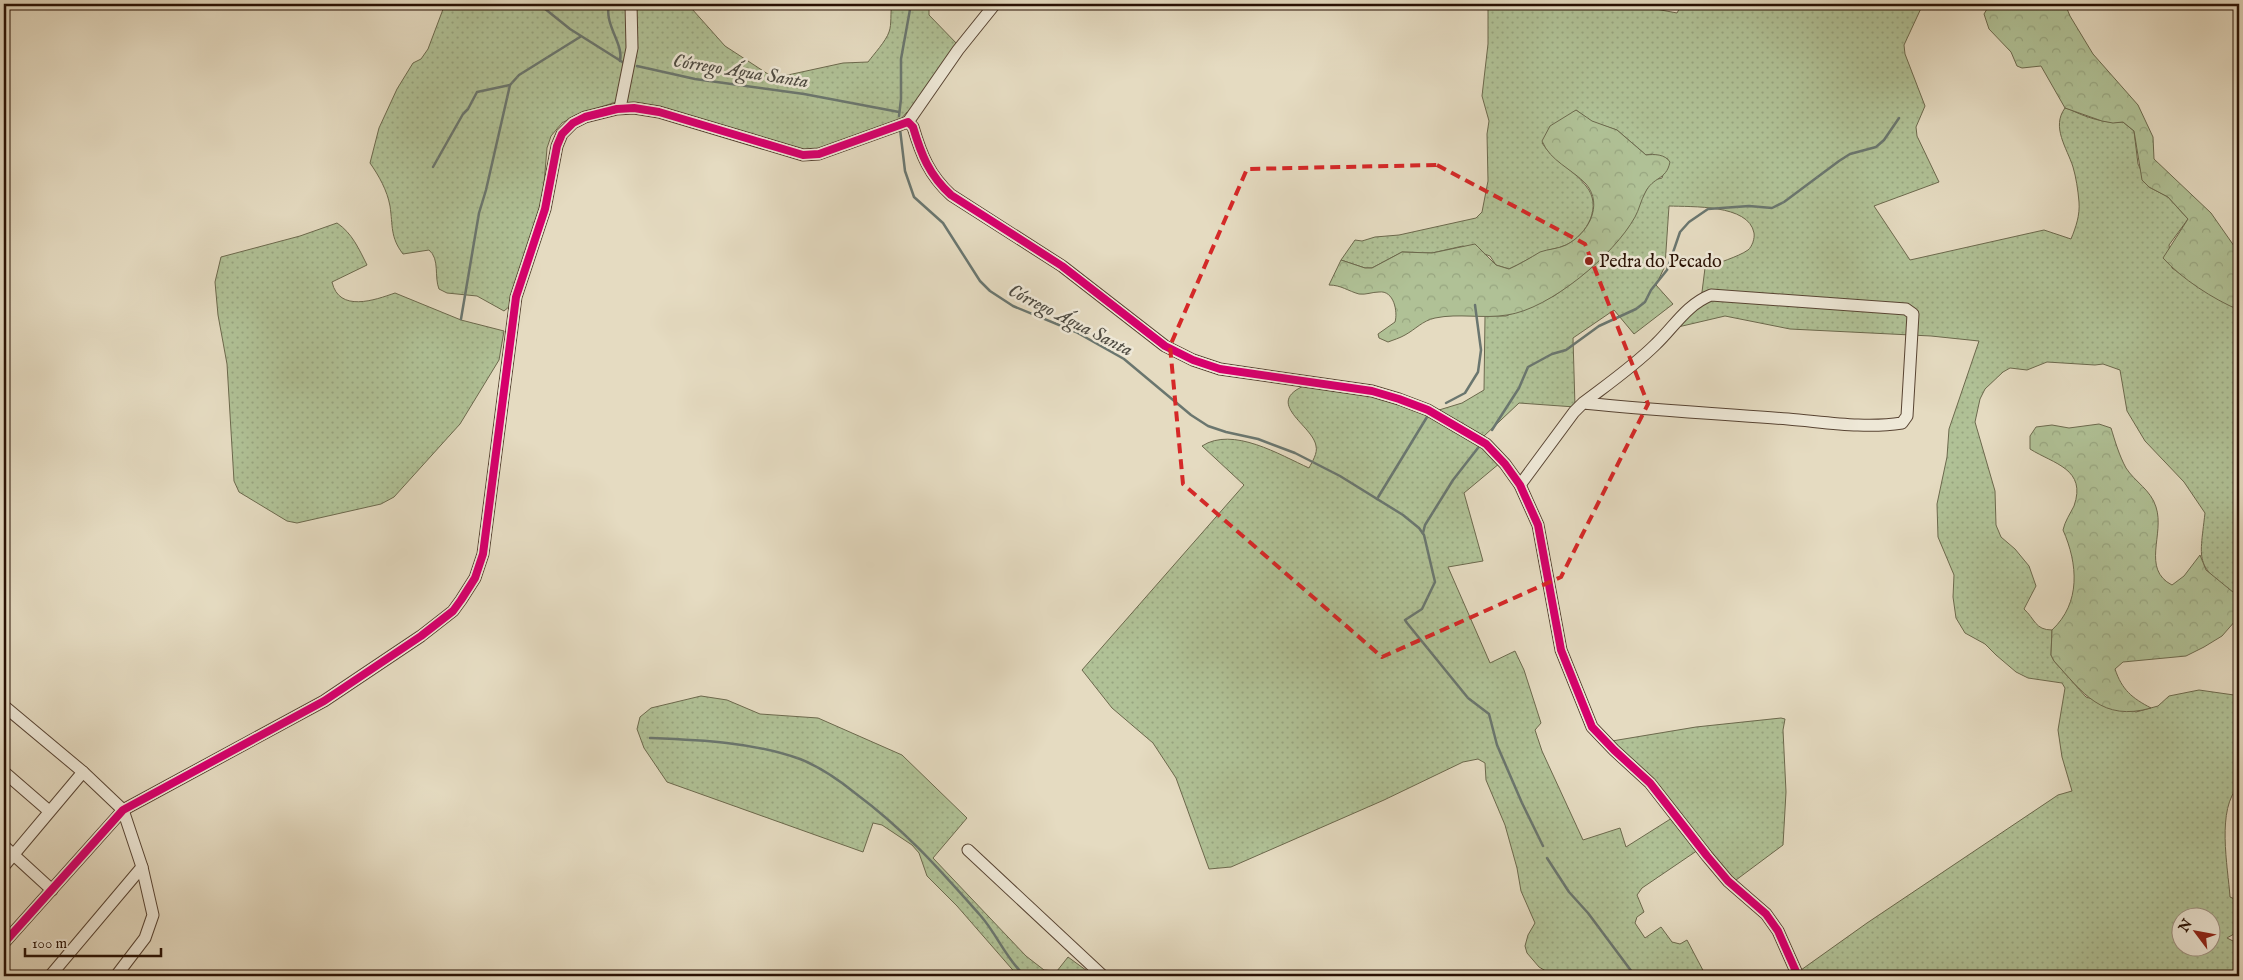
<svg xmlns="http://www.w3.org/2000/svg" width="2243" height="980" font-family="'IM FELL English',serif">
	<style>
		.grass { fill: url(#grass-dots); stroke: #6c694d; fill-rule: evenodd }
		.forest { fill: url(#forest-crowns); stroke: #6c694d }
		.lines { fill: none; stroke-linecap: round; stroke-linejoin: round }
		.stream { stroke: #6a766f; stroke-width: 2.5 }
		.minor-casing { stroke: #584433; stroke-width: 13 }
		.minor { stroke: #eee8d7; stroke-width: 11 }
		.cycleway-casing { stroke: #eee8d7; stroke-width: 11 }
		.cycleway { stroke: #d6006c; stroke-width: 8 }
		.marked { fill: none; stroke: #d62828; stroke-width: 4; stroke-dasharray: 10 6; stroke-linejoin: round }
		.poi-dot { fill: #8f2418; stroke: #eee8d7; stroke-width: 2 }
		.labels { text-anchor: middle; stroke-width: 5; stroke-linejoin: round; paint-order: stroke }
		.poi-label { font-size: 18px; fill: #291104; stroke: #eee8d7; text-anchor: start }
		.water-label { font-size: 19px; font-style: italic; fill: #4f4c43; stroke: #eee8d7 }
	</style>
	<defs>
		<pattern id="grass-dots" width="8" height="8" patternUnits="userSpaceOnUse" patternTransform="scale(1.25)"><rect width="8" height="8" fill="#b0c196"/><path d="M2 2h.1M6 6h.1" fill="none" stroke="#97a580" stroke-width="1.8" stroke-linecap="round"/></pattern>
		<pattern id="forest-crowns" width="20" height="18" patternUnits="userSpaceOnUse" patternTransform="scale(1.25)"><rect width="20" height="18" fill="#b0c196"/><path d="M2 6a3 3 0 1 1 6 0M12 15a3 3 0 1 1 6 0" fill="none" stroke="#97a580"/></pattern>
	</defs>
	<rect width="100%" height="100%" fill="#e5dbc1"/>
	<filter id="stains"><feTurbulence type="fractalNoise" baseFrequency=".004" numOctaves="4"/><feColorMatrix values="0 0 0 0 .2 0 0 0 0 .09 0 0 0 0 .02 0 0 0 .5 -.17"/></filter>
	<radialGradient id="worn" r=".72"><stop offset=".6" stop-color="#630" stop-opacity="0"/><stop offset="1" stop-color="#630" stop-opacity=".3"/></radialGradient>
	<g class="grass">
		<path d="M 445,4 L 694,4 L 692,9 L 725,46 L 774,78 L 843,63 L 868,62 C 874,54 886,41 889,32 C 892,24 890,13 892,4 L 929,4 L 929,15 L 959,46 L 911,114 L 907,112 L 900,120 L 813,151 L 798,152 L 616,102 L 576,115 L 562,123 L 551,136 L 547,148 L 543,196 L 510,306 L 504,311 L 477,296 L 447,293 L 439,289 C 434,277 440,259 429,250 L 403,254 C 390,237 393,226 390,206 C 387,190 379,176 370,163 L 379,128 L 397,89 L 413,63 L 421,59 L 428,49 Z"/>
		<path d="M 1488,4 L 1637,4 L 1645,7 L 1677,13 L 1682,4 L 1923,4 L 1904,45 L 1905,54 L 1925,106 L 1916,127 L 1917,136 L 1939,182 L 1874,206 L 1910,260 L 2044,230 L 2071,239 C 2076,227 2080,215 2079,202 C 2078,190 2076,177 2073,167 C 2067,148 2051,127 2065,108 L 2069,109 C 2085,117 2105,124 2123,122 L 2134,131 L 2138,164 L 2149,187 L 2168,197 L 2188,219 L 2169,245 L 2172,268 L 2200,288 L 2239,310 L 2239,597 C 2195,565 2199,565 2205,513 L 2184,482 L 2145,441 L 2127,411 L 2120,370 L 2103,364 L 2095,365 L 2047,362 L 2027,370 L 2010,368 L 2003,372 L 1985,389 L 1980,399 L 1975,422 L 1995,491 L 1996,525 L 2001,537 L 2015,549 L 2029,566 L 2036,586 L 2024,609 C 2035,619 2035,630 2052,630 L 2051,655 L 2054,661 L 2086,697 L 2136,712 L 2158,706 L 2169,696 L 2199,690 L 2234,695 L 2239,692 L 2239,786 C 2216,808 2228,867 2230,897 L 2239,901 L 2239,931 L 2227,938 L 2239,944 L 2239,976 L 1803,976 L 1801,970 L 1867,923 L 2058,795 L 2072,791 L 2062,757 L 2058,730 L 2065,688 L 2062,683 L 2028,678 L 2016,672 L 1996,655 L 1985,644 L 1965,633 L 1956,618 L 1953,597 L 1954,575 L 1938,537 L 1937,504 L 1947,457 L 1949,429 L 1979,341 L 1931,336 L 1790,329 L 1725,316 L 1678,327 L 1701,300 L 1705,268 C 1717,263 1738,257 1748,250 C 1752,247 1755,238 1754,233 C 1749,204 1691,207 1669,206 L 1665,266 L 1656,285 L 1673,304 L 1634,334 L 1614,310 L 1573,338 L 1575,407 L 1519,403 L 1484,436 L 1439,410 L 1462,403 L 1484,390 L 1485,316 L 1506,316 L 1554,296 L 1585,273 L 1615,244 L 1649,185 L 1654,180 L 1662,178 L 1668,159 L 1652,154 L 1646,155 L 1617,130 L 1592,122 L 1576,110 L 1542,143 C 1554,161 1573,169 1586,186 C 1603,206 1587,235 1566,245 C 1558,249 1548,249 1540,253 C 1530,258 1520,264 1509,269 L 1496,265 L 1490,256 L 1463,246 L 1432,253 L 1402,252 L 1372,268 L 1365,268 L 1341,260 L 1355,240 L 1362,241 L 1375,237 L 1399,235 L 1476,218 L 1482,212 L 1488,181 L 1487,134 L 1489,121 L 1482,96 L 1488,44 ZM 2180,918 L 2210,918 L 2210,948 L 2180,948 Z"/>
		<path d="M 337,223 C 352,233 359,249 367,265 L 332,282 C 339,313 375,300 395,293 L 461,320 L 504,331 L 499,360 L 460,424 L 394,497 L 381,504 L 297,523 L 287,521 L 239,492 L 234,481 L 227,364 L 218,315 L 215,282 L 221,257 L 300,236 Z"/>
		<path d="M 1306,385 L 1355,391 L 1406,404 L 1487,450 L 1500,463 L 1464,493 L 1483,561 L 1448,567 L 1490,663 L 1515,651 L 1524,670 L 1541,723 L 1535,730 L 1542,751 L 1583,840 L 1620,828 L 1626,847 L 1672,818 L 1698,850 L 1642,888 L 1637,895 L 1644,912 L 1637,917 L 1635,923 L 1645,938 L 1661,927 L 1672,942 L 1680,944 L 1687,940 L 1706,976 L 1554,976 L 1539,967 L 1527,953 L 1525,946 L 1528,935 L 1535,923 L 1521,891 L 1517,868 L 1505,825 L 1486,780 L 1485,763 L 1478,759 L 1463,762 L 1384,800 L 1231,867 L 1209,869 L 1176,778 L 1153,743 L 1112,708 L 1082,670 L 1244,485 L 1202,446 C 1233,426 1280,455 1309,468 C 1312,462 1318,453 1316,446 C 1313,425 1262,403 1306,385 Z"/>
		<path d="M 701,696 L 727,700 L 760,714 L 818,718 L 902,755 L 967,818 L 933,858 L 1026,956 L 1044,970 L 1057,971 L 1068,957 L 1094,976 L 1018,976 L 957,906 L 927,876 L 919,853 L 912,845 L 882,825 L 873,823 L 863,852 L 667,782 L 644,748 L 637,729 L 640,717 L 651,708 Z"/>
		<path d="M 1781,718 L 1785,719 L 1783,730 L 1786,792 L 1783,845 L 1736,880 L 1725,871 L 1653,778 L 1612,741 L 1696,727 Z"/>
	</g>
	<g class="forest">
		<path d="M 1990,4 L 2065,4 L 2070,16 L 2093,54 L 2138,105 L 2153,137 L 2154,159 L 2211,213 L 2239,253 L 2239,310 C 2213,299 2182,279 2163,258 L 2188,219 L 2168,197 L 2149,187 L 2142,180 L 2134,131 L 2123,122 L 2113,123 L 2102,121 L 2065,108 L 2041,66 L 2022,68 L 2017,66 L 2011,52 L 1989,29 L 1984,14 Z"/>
		<path d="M 1576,110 L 1592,121 L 1617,130 L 1646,155 C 1654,154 1665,154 1670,162 C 1666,181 1653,176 1645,193 C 1641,200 1639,210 1635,217 C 1614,255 1550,309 1507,315 C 1483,319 1459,313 1435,318 C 1422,321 1416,329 1405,335 C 1400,338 1393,340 1388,342 L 1379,338 L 1378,334 L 1395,322 C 1398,312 1394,290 1379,292 C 1372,292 1366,295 1359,294 C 1348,291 1341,285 1329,285 L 1341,260 L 1365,268 L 1372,268 L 1402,252 L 1432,253 L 1475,244 L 1496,265 L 1509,269 C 1520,264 1530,258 1540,252 C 1548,249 1558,249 1566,245 C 1588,234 1604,205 1586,184 C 1572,169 1550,161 1542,141 L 1550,126 Z"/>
		<path d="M 2099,424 L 2111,428 C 2115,441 2119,455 2126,468 C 2135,482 2151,490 2156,507 C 2165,534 2141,569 2172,585 L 2184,576 L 2200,555 L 2206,570 L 2239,597 L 2239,613 L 2236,620 L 2222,636 L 2204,647 L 2186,656 L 2123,662 L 2115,669 C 2122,690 2132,698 2151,708 C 2102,722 2083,693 2054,661 L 2051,655 L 2052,630 C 2081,603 2078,564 2063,530 C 2065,521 2070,514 2074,506 C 2087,469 2054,464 2030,449 L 2030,436 L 2036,427 L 2052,425 L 2069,428 Z"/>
	</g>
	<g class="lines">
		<g class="stream">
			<path d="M 539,4 L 570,29 L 624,63"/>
			<path d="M 609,4 C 604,25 624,44 620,61"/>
			<path d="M 637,66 L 695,79 L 804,94 L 899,112"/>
			<path d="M 899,116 L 901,99 L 901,59 L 911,4"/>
			<path d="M 900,129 L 905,171 L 914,197 L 943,223 L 980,281 L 990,291 L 1013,306 L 1076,332 L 1124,359 L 1191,415 L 1208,426 L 1226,432 L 1258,439 L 1295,453 L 1340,476 L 1403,515 L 1419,528 L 1424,535 L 1435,582 L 1422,609 L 1405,620 L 1407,623 L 1468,698 L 1489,714 L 1497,745 L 1522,803 L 1543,846"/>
			<path d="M 433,167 L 463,114 L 468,109 L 477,92 L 510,85 L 519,75 L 580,37"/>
			<path d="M 461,319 L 479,213 L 486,190 L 510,85"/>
			<path d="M 1446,403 L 1465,393 L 1478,372 L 1481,350 L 1475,305"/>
			<path d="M 1492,430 L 1519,388 L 1528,367 L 1552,354 L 1566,350 L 1599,326 L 1636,309 L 1645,302 L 1651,290 L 1667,270 L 1680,232 L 1689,222 L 1708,209 L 1749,206 L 1772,208 L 1784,202 L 1839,161 L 1850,154 L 1876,147 L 1884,140 L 1899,118"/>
			<path d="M 1377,499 L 1427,417"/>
			<path d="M 1423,533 L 1425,525 L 1453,480 L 1481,444"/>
			<path d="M 650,738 C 700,740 753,742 800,759 C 820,767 839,780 855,793 C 906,831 939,869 980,915 C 997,934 1006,959 1025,976"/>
			<path d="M 1547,858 L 1569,892 L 1588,913 L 1635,976"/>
		</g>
		<g class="minor-casing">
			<g id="minor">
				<path d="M 620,108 L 632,48 L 631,4"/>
				<path d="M 908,122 L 958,50 L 995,4"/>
				<path d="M 1520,485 L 1574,412 L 1583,403 C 1608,384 1634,366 1656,344 C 1674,327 1686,305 1711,295 L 1906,309 L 1913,314 L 1907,416 L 1902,423 C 1865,429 1825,422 1788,419 C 1720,414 1652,410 1583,403"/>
				<path d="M 4,706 L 83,772 L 123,810 L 142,867 L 153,915 L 145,938 L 116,976"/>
				<path d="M 4,772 L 49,811"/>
				<path d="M 4,846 L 52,890"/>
				<path d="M 968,850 L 1103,976"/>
				<path d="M 4,866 L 83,772"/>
				<path d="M 4,943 L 123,810 L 324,701 L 421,636 L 453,611 L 461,600 L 475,578 L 483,554 L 516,297 L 545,209 L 557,146 L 562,134 L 573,123 L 585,117 L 617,109 L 634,108 L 659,112 L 803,155 L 819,154 L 908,122 L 913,127 C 921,154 929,175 951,195 L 1062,266 L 1165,346 L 1193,360 L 1220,369 L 1372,391 L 1399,399 L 1428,410 L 1486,444 L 1505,464 L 1520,485 L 1538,525 L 1561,650 L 1592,727 L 1614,750 L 1650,783 L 1707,856 L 1728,881 L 1766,914 L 1778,931 L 1798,976"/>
				<path d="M 50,976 L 142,867"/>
			</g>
		</g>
		<use href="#minor" class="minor"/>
		<g class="cycleway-casing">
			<path id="cycleway" d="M 4,943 L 123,810 L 324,701 L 421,636 L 453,611 L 461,600 L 475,578 L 483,554 L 516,297 L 545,209 L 557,146 L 562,134 L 573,123 L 585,117 L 617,109 L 634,108 L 659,112 L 803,155 L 819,154 L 908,122 L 913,127 C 921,154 929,175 951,195 L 1062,266 L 1165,346 L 1193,360 L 1220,369 L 1372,391 L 1399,399 L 1428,410 L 1486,444 L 1505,464 L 1520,485 L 1538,525 L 1561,650 L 1592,727 L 1614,750 L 1650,783 L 1707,856 L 1728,881 L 1766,914 L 1778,931 L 1798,976"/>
		</g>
		<use href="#cycleway" class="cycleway"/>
	</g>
	<path class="marked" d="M 1437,165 L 1585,244 L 1648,404 L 1561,577 L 1382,657 L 1183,484 L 1170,346 L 1247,169 Z"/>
	<circle class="poi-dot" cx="1589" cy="261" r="5"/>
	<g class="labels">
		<g class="poi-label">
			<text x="1599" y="267">Pedra do Pecado</text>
		</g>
		<g class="water-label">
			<text transform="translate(741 70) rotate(9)" y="7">Córrego Água Santa</text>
			<text transform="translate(1071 319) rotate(27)" y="7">Córrego Água Santa</text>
		</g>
	</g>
	<rect width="2243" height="980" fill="none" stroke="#e5dbc1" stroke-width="20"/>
	<rect x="5" y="5" width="2233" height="970" fill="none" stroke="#291104" stroke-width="2.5"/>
	<rect x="10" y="10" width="2223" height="960" fill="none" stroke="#291104"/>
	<g transform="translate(2196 932) rotate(302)"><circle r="24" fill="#eee8d7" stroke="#9f9283"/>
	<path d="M0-4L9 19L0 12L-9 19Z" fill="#8f2418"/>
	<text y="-8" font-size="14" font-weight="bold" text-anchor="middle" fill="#291104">N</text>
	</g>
	<path d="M25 948v8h136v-8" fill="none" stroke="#291104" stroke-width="2.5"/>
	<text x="32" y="948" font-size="15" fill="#291104" stroke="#eee8d7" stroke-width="4" paint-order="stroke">100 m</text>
	<rect width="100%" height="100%" filter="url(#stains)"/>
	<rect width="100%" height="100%" fill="url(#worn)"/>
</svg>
